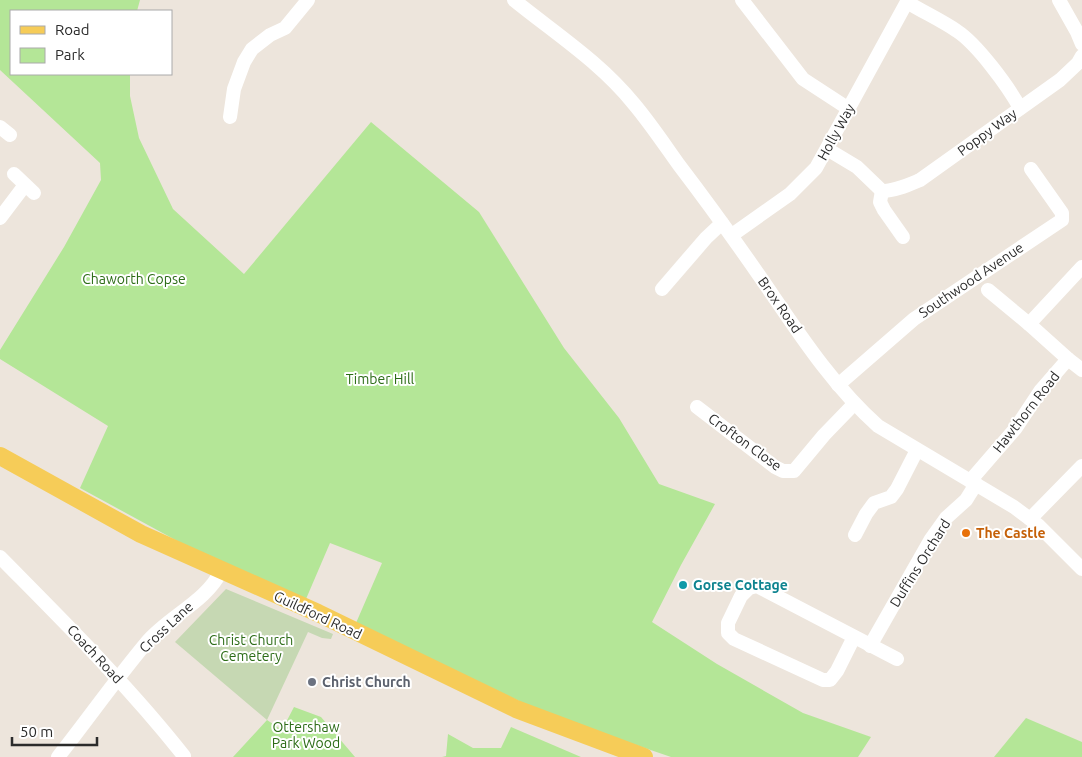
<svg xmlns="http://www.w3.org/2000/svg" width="1082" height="757" font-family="Ubuntu,sans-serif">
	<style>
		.green { fill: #b4e697 }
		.cemetery { fill: #c6d8b3 }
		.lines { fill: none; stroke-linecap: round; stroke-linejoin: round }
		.minor { stroke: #fff; stroke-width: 14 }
		.major { stroke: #f6cc58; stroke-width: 18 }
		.food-dot { fill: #e8710a; stroke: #fff; stroke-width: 2 }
		.culture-dot { fill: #0f9aa8; stroke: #fff; stroke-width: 2 }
		.worship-dot { fill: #6b7280; stroke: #fff; stroke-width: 2 }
		.labels { text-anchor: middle; stroke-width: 4; stroke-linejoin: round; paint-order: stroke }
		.street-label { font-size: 14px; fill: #2b2b2b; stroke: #fff }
		.park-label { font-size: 14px; fill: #2c6c17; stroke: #fff }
		.food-label { font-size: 14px; font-weight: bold; fill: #c56008; stroke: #fff; text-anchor: start }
		.culture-label { font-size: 14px; font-weight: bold; fill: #0d838f; stroke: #fff; text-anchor: start }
		.worship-label { font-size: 14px; font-weight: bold; fill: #5b616d; stroke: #fff; text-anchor: start }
	</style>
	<rect width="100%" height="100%" fill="#ede5dc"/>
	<g class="green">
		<path d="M 0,0 L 140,0 L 137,11 L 11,11 L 11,74 L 130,74 L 130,96 L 139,138 L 173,209 L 244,274 L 371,122 L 479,212 L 564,348 L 619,418 L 659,484 L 715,504 L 681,565 L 652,622 L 717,664 L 803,713 L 871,737 L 858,757 L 671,757 L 546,714 L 356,623 L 382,563 L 330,543 L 306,599 L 192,549 L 80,488 L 108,426 L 0,359 L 0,350 L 64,247 L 101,180 L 100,163 L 0,70 Z"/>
		<path d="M 294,707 L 321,717 L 355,757 L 233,757 L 267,720 L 282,730 Z"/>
		<path d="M 1026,718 L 1082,742 L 1082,757 L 994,757 Z"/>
		<path d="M 511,727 L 581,757 L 442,757 L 446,756 L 448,734 L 473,748 L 501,748 Z"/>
	</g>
	<path class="cemetery" d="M 226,589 L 333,634 L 331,639 L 322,638 L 308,632 L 267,720 L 175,642 Z"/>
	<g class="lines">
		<g class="minor">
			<path d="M 514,0 C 556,34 600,62 634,104 C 650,123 664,144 679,165 C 708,203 736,242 763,281 C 798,332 832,385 878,426 L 1014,507 L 1038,525 L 1082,569"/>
			<path d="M 742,0 L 803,79 L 849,109"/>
			<path d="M 1059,0 L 1077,32 L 1082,44"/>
			<path d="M 907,2 C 923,12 941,20 957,31 C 977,44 1008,86 1020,108"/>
			<path d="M 230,117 L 234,89 L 244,62 L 252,49 L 270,35 L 285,28 L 308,0"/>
			<path d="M 0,127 L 10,135"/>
			<path d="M 827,149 L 857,167 L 882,191 C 895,191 908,185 920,180 L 1060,80 L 1078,63 L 1082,56"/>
			<path d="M 14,174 L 34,193"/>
			<path d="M 882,191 L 880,202 L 884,210 L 903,237"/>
			<path d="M 0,218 L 25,185"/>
			<path d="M 732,235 L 790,194 L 816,168 L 908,0"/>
			<path d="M 662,289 L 706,238 L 722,223"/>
			<path d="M 1029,324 L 1082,267"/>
			<path d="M 1068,359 L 1082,370"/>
			<path d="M 838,385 L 914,319 L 1062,220 L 1062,213 L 1031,169"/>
			<path d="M 697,407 L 775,467 L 783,471 L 794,471 L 824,435 L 854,404"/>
			<path d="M 970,481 L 1015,429 L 1041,390 L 1068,359 L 1029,324 L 988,290"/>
			<path d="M 1030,519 L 1082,466"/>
			<path d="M 855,535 L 866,514 L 874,503 L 891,497 L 897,489 L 917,450"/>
			<path d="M 0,557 C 63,621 128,685 184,756"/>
			<path d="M 854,637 L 837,671 L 830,680 L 823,680 L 734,639 L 728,633 L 728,623 L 741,596 L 749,588 L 757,586 L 897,659"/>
			<path d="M 870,646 L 931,539 L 946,518 L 966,500 L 976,484"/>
			<path d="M 58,757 C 88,719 116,679 147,642 C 168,617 207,601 221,571"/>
		</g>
		<path class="major" d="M 0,456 L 141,534 L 318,613 L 516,709 L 644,757"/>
	</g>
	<circle class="food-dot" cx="966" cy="533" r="5"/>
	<circle class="culture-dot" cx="683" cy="585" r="5"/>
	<circle class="worship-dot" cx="312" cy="682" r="5"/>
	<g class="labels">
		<g class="street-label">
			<text transform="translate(836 132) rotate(-61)" y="5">Holly Way</text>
			<text transform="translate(987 132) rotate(-36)" y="5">Poppy Way</text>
			<text transform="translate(971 280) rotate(-34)" y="5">Southwood Avenue</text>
			<text transform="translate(780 305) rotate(55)" y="5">Brox Road</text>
			<text transform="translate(1026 412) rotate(-52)" y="5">Hawthorn Road</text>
			<text transform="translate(745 442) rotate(36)" y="5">Crofton Close</text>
			<text transform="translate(920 563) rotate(-58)" y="5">Duffins Orchard</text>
			<text transform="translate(318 615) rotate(25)" y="5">Guildford Road</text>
			<text transform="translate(166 627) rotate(-43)" y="5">Cross Lane</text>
			<text transform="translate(95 654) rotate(47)" y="5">Coach Road</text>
		</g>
		<g class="park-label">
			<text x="134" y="284">Chaworth Copse</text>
			<text x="380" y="384">Timber Hill</text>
			<text x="251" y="645">Christ Church<tspan x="251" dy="16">Cemetery</tspan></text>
			<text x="306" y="732">Ottershaw<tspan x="306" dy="16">Park Wood</tspan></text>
		</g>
		<g class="food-label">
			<text x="976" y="538">The Castle</text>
		</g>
		<g class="culture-label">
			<text x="693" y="590">Gorse Cottage</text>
		</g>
		<g class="worship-label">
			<text x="322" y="687">Christ Church</text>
		</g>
	</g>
	<rect x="10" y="10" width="162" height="65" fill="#ffffff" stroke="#aaaaaa"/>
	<rect x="20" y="26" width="25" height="8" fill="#f6cc58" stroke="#aaaaaa"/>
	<text x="55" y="35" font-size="15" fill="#2b2b2b">Road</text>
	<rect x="20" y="48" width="25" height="15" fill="#b4e697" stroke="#aaaaaa"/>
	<text x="55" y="60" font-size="15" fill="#2b2b2b">Park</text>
	<path d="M12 737v8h85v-8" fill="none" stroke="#2b2b2b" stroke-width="2.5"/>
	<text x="20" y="737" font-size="15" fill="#2b2b2b" stroke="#ffffff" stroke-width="4" paint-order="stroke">50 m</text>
</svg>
